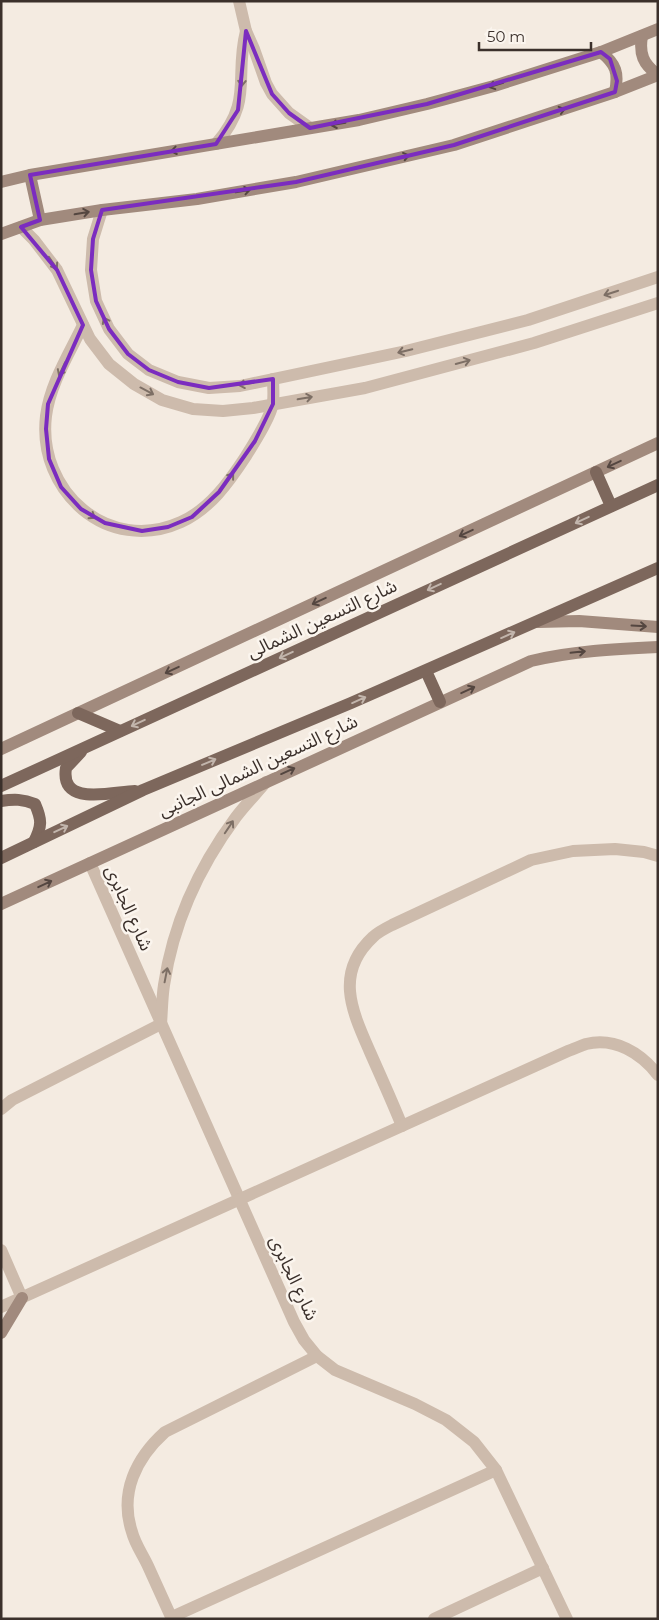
<svg xmlns="http://www.w3.org/2000/svg" width="659" height="1620" font-family="Montserrat,'Noto Sans Arabic',sans-serif">
	<style>
		.lines { fill: none; stroke-linecap: round; stroke-linejoin: round }
		.street { stroke: #cdbbac; stroke-width: 12 }
		.secondary { stroke: #a18a7d; stroke-width: 12 }
		.primary { stroke: #7d675c; stroke-width: 12 }
		.oneway { stroke: #7d6f65 }
		.oneway2 { stroke: #544640 }
		.oneway3 { stroke: #c2b5ac }
		.marked { fill: none; stroke: #7b2cbf; stroke-width: 4; stroke-linejoin: round }
		.labels { text-anchor: middle; stroke-width: 5; stroke-linejoin: round; paint-order: stroke }
		.street-label { font-size: 18px; fill: #3b302b; stroke: #fbf5ee }
	</style>
	<rect width="100%" height="100%" fill="#f4ebe1"/>
	<g class="lines">
		<g class="street">
			<path d="M 239,1 L 246,31 L 254,49 L 266,83 L 272,94 L 289,113 L 310,128"/>
			<path d="M 216,144 C 254,100 234,78 246,31"/>
			<path d="M 102,210 L 93,239 L 91,270 L 96,301 L 109,329 L 128,354 L 149,370 L 178,382 L 209,388 L 240,386 L 406,351 L 528,320 L 658,277"/>
			<path d="M 21,227 L 34,240 L 57,270 L 90,339 L 109,364 L 134,384 L 162,400 L 193,409 L 223,411 L 253,408 L 365,388 L 534,343 L 658,303"/>
			<path d="M 83,325 C 69,354 50,384 46,416 C 37,491 108,555 181,522 C 210,509 229,482 246,456 C 254,443 272,415 273,402 C 274,394 273,386 273,379"/>
			<path d="M 90,863 L 294,1322 L 304,1340 L 317,1356 L 335,1370 L 415,1404 L 446,1420 L 474,1442 L 496,1470 L 567,1619"/>
			<path d="M 1,1109 L 12,1100 L 161,1024 C 162,1011 162,998 164,985 C 173,924 199,867 236,817 C 245,805 256,794 266,782"/>
			<path d="M 402,1126 C 392,1101 381,1077 370,1052 C 352,1011 334,973 373,937 C 378,932 386,928 392,925 L 531,860 L 573,851 L 615,849 L 644,852 L 658,856"/>
			<path d="M 1,1250 L 22,1298"/>
			<path d="M 1,1307 L 568,1051 C 574,1049 580,1046 586,1044 C 615,1037 641,1053 658,1075"/>
			<path d="M 172,1617 L 496,1470"/>
			<path d="M 172,1619 C 164,1601 156,1584 148,1566 C 143,1555 135,1544 132,1532 C 119,1493 136,1458 165,1432 L 317,1356"/>
			<path d="M 434,1619 L 543,1568"/>
		</g>
		<g class="secondary">
			<path d="M 642,36 C 639,54 643,64 658,75"/>
			<path d="M 601,52 C 616,64 619,73 615,92"/>
			<path d="M 30,175 L 40,220"/>
			<path d="M 1,182 L 30,175 L 359,120 L 427,104 L 494,86 L 601,52 L 658,29"/>
			<path d="M 1,234 L 40,220 L 102,210 L 197,199 L 296,182 L 454,145 L 615,92 L 658,75"/>
			<path d="M 538,622 L 579,621 L 658,627"/>
			<path d="M 1,749 L 658,443"/>
			<path d="M 1,904 L 531,661 C 573,651 614,649 658,647"/>
			<path d="M 1,1333 L 22,1298"/>
		</g>
		<g class="primary">
			<path d="M 596,472 L 611,506"/>
			<path d="M 426,671 L 440,702"/>
			<path d="M 78,713 L 120,731"/>
			<path d="M 81,752 L 66,768 C 60,807 111,792 135,791"/>
			<path d="M 1,786 L 658,485"/>
			<path d="M 1,801 C 14,799 23,799 35,804 C 42,820 42,826 34,842"/>
			<path d="M 1,858 L 143,790 L 351,703 L 658,568"/>
		</g>
	</g>
	<defs><path id="oneway-shaft" d="M-6 0H5M1.5-3L5.5 0L1.5 3" fill="none" stroke-width="1.6" stroke-linecap="round" stroke-linejoin="round" transform="scale(1.25)"/></defs>
	<g class="oneway">
		<use href="#oneway-shaft" transform="translate(242 79) rotate(92)"/>
		<use href="#oneway-shaft" transform="translate(53 263) rotate(56)"/>
		<use href="#oneway-shaft" transform="translate(611 293) rotate(162)"/>
		<use href="#oneway-shaft" transform="translate(107 324) rotate(-117)"/>
		<use href="#oneway-shaft" transform="translate(405 351) rotate(167)"/>
		<use href="#oneway-shaft" transform="translate(463 362) rotate(-15)"/>
		<use href="#oneway-shaft" transform="translate(62 369) rotate(115)"/>
		<use href="#oneway-shaft" transform="translate(246 384) rotate(170)"/>
		<use href="#oneway-shaft" transform="translate(147 391) rotate(28)"/>
		<use href="#oneway-shaft" transform="translate(305 398) rotate(-10)"/>
		<use href="#oneway-shaft" transform="translate(229 479) rotate(-53)"/>
		<use href="#oneway-shaft" transform="translate(89 514) rotate(33)"/>
		<use href="#oneway-shaft" transform="translate(229 827) rotate(-56)"/>
		<use href="#oneway-shaft" transform="translate(166 975) rotate(-79)"/>
	</g>
	<g class="oneway2">
		<use href="#oneway-shaft" transform="translate(496 85) rotate(163)"/>
		<use href="#oneway-shaft" transform="translate(558 111) rotate(-18)"/>
		<use href="#oneway-shaft" transform="translate(338 124) rotate(171)"/>
		<use href="#oneway-shaft" transform="translate(178 150) rotate(171)"/>
		<use href="#oneway-shaft" transform="translate(402 157) rotate(-13)"/>
		<use href="#oneway-shaft" transform="translate(243 191) rotate(-10)"/>
		<use href="#oneway-shaft" transform="translate(82 213) rotate(-10)"/>
		<use href="#oneway-shaft" transform="translate(614 464) rotate(155)"/>
		<use href="#oneway-shaft" transform="translate(466 533) rotate(155)"/>
		<use href="#oneway-shaft" transform="translate(319 601) rotate(155)"/>
		<use href="#oneway-shaft" transform="translate(639 626) rotate(3)"/>
		<use href="#oneway-shaft" transform="translate(578 652) rotate(-6)"/>
		<use href="#oneway-shaft" transform="translate(172 670) rotate(155)"/>
		<use href="#oneway-shaft" transform="translate(468 690) rotate(-25)"/>
		<use href="#oneway-shaft" transform="translate(288 771) rotate(-24)"/>
		<use href="#oneway-shaft" transform="translate(45 884) rotate(-25)"/>
	</g>
	<g class="oneway3">
		<use href="#oneway-shaft" transform="translate(582 520) rotate(155)"/>
		<use href="#oneway-shaft" transform="translate(434 587) rotate(155)"/>
		<use href="#oneway-shaft" transform="translate(508 635) rotate(-24)"/>
		<use href="#oneway-shaft" transform="translate(286 655) rotate(155)"/>
		<use href="#oneway-shaft" transform="translate(359 700) rotate(-24)"/>
		<use href="#oneway-shaft" transform="translate(138 723) rotate(155)"/>
		<use href="#oneway-shaft" transform="translate(209 762) rotate(-23)"/>
		<use href="#oneway-shaft" transform="translate(61 829) rotate(-25)"/>
	</g>
	<path class="marked" d="M 246,31 L 272,94 L 289,113 L 310,128 L 427,104 L 601,52 L 610,59 L 617,81 L 615,92 L 454,145 L 296,182 L 102,210 L 93,239 L 91,270 L 96,301 L 109,329 L 128,354 L 149,370 L 178,382 L 209,388 L 273,379 L 273,404 L 255,441 L 219,492 L 192,517 L 168,527 L 142,531 L 105,523 L 81,509 L 61,487 L 49,459 L 46,429 L 48,404 L 83,325 L 57,270 L 21,227 L 40,220 L 30,175 L 216,144 L 238,110 Z"/>
	<g class="labels">
		<g class="street-label">
			<text transform="translate(322 619) rotate(-25)" y="6">شارع التسعين الشمالى</text>
			<text transform="translate(258 766) rotate(-25)" y="6">شارع التسعين الشمالى الجانبى</text>
			<text transform="translate(129 908) rotate(66)" y="6">شارع الجابرى</text>
			<text transform="translate(294 1278) rotate(65)" y="6">شارع الجابرى</text>
		</g>
	</g>
	<rect width="659" height="1620" fill="none" stroke="#3b302b" stroke-width="5"/>
	<path d="M479 42v8h112v-8" fill="none" stroke="#3b302b" stroke-width="2.5"/>
	<text x="487" y="42" font-size="15" fill="#3b302b" stroke="#fbf5ee" stroke-width="4" paint-order="stroke">50 m</text>
</svg>
